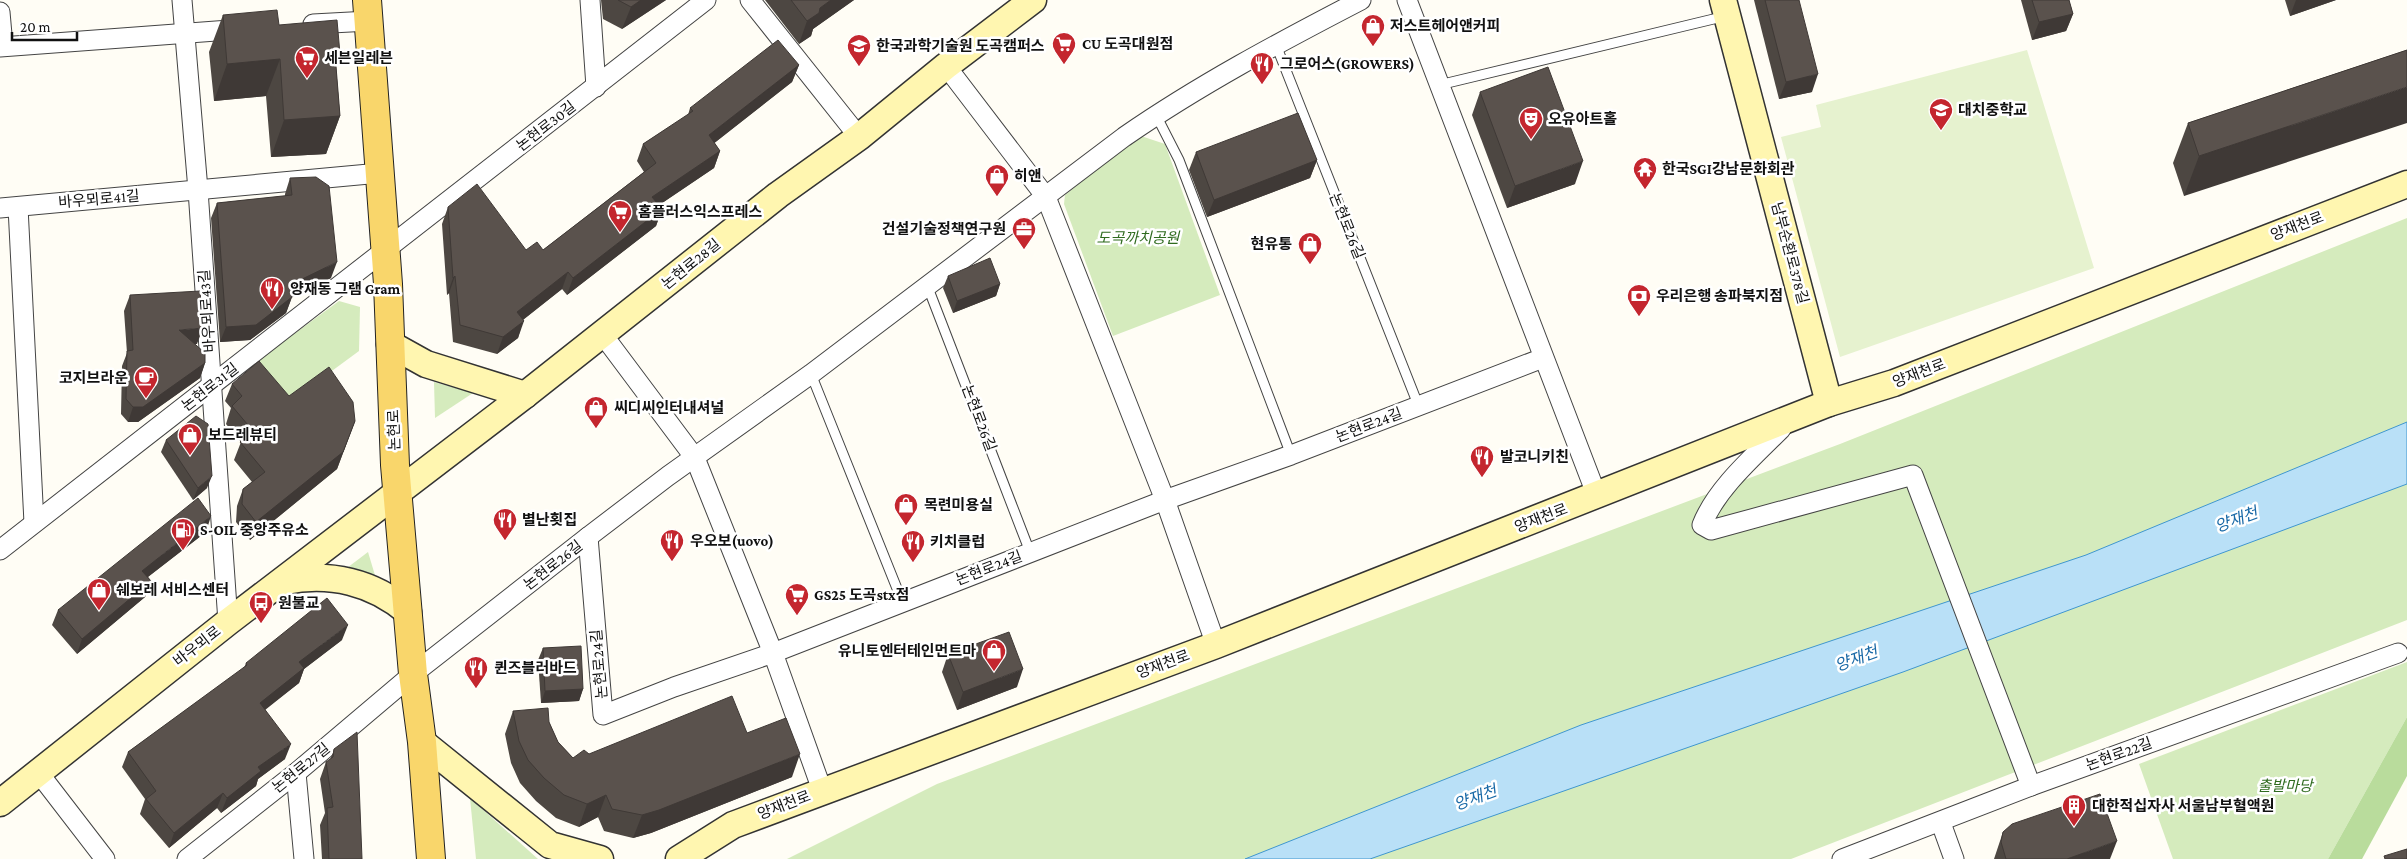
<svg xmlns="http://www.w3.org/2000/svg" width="2407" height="859" font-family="'Crimson Pro','Noto Sans KR',serif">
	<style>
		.green { fill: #d5ebbd }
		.forest { fill: #b9dc9c }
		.pitch { fill: #e6f2cf }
		.water { fill: #b9e0f7; stroke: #3f96cf }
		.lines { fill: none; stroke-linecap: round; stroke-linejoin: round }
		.lane-casing { stroke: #444; stroke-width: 11 }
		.street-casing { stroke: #444; stroke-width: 21 }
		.secondary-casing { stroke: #333; stroke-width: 29 }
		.primary-casing { stroke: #222; stroke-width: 30 }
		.lane { stroke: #fff; stroke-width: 9 }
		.street { stroke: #fff; stroke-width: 19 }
		.secondary { stroke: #fff6b0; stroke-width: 26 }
		.primary { stroke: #f9d66b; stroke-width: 28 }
		.wall { fill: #4d4742 }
		.shaded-wall { fill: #3f3936 }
		.building { fill: #5a524d; stroke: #3f3936 }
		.labels { text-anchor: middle; stroke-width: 5; stroke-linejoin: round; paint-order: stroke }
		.poi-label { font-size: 15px; font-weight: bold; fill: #111; stroke: #fff; text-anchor: start }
		.street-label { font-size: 15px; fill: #111; stroke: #fff }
		.park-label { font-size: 15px; font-style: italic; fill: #2f6b1f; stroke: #fff }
		.water-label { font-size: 16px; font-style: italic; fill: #1768a6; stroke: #fff }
	</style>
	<rect width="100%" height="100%" fill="#fffdf5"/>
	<g class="green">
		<path d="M 1138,135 L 1165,144 L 1220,295 L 1113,336 L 1064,204 L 1065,195 Z"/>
		<path d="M 2407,218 L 2407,620 L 1791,859 L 787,859 L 937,784 L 1840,444 Z"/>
		<path d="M 339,301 L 360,307 L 359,351 L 287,404 L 253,364 Z"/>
		<path d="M 434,382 L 473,393 L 435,418 Z"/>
		<path d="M 368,552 L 377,582 L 343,571 Z"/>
		<path d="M 2407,662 L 2407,717 L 2328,859 L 2173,859 L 2139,764 Z"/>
		<path d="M 470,798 L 538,859 L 476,859 Z"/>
	</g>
	<path class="forest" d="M 2407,717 L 2407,776 L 2362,859 L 2328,859 Z"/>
	<path class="pitch" d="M 2027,50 L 2094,268 L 1840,357 L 1781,137 L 1821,127 L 1816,105 Z"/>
	<path class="water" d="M 2407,422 L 2407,484 L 1903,672 L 1370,859 L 1245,859 L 1581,725 L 2086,555 Z"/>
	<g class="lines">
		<g class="lane-casing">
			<g id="lane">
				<path d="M 1276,45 L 1419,407"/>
				<path d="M 1439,85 L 1726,16"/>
				<path d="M 1156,115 L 1179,160 L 1291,455"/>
				<path d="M 927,285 L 1030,552"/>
				<path d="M 811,374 L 902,601"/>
			</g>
		</g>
		<g class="street-casing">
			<g id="street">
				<path d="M 182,0 L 198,190 L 228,622"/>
				<path d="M 590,0 L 596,87"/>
				<path d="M 750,0 L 859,137"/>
				<path d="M 1407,0 L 1597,496"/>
				<path d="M 0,12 L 3,46"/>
				<path d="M 313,24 L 369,21"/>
				<path d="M 0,47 L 243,29"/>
				<path d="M 946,66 L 1046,197 L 1165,500 L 1216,645"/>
				<path d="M 18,207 L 34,523"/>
				<path d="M 0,208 L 380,173"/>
				<path d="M 603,335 L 695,458 L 773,653 L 822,790"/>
				<path d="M 1781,429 C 1754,456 1716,489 1702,525 L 1711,530 L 1913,475 L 2031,786"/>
				<path d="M 588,537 L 603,715 L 674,687 L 773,653 L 1165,500 L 1291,455 L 1543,358"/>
				<path d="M 0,550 L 706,0"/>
				<path d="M 38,772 L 105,859"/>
				<path d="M 296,773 L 304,859"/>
				<path d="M 1941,823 L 1954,859"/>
				<path d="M 187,859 L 296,773 L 413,674 L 588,537 L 668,476 L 811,374 L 1124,137 C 1199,85 1280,42 1361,0"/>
				<path d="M 1842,859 L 2031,786 L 2398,653"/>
			</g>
		</g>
		<g class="secondary-casing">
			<g id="secondary">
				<path d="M 1723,0 L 1829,403"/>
				<path d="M 390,344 L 426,364 L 525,395"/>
				<path d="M 285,581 C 330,572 373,582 408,612"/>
				<path d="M 422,742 L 550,845 L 600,859"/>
				<path d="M 0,803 L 228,622 L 525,395 L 778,195 L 859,137 L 946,66 L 1033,0"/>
				<path d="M 679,859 L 733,825 L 1216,645 L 1829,403 L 1894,383 L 2407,184"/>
			</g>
		</g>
		<g class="primary-casing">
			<path id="primary" d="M 367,0 L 388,284 L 395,465 L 413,674 L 422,742 L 431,859"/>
		</g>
		<use href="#lane" class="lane"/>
		<use href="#street" class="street"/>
		<use href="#secondary" class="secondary"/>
		<use href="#primary" class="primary"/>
	</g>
	<g class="wall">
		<path d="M 601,0 L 666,0 L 622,29 L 603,19 Z"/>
		<path d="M 765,0 L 854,0 L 813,29 L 811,36 L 799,44 Z"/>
		<path d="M 1754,0 L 1799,0 L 1812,92 L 1779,99 Z"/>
		<path d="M 2021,0 L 2069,0 L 2073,14 L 2066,31 L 2032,40 Z"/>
		<path d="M 2285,0 L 2336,0 L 2290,16 Z"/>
		<path d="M 223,15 L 279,25 L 340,54 L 336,66 L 340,116 L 326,154 L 271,157 L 266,96 L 214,101 L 209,52 Z"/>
		<path d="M 2407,50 L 2184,196 L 2173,163 L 2188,123 Z"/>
		<path d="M 799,65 L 792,82 L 714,143 L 720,151 L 714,168 L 659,205 L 662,209 L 656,226 L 567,295 L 562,289 L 523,320 L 518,338 L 497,354 L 453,342 L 449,293 L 447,295 L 442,224 L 448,207 L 526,250 L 543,250 L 644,172 L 637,161 L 643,144 L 688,115 L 690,108 Z"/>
		<path d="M 1480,92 L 1575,184 L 1507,208 L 1472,115 Z"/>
		<path d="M 1196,152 L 1317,160 L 1310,178 L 1207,217 L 1189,170 Z"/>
		<path d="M 290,178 L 331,278 L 292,297 L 286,313 L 250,340 L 220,342 L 211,218 L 217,203 L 285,196 L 285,194 Z"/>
		<path d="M 948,276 L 1000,284 L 996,296 L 953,313 L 943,288 Z"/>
		<path d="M 130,295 L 197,344 L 194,344 L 205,363 L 200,378 L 138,422 L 128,422 L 121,414 L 122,366 L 127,353 L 124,311 Z"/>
		<path d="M 232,384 L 289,396 L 355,421 L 337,469 L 250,540 L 236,522 L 237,506 L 243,489 L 252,482 L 234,460 L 241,442 L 226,424 L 231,408 L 225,401 Z"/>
		<path d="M 166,440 L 207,488 L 193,500 L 161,452 Z"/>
		<path d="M 206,532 L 148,577 L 151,581 L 145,597 L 77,654 L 52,625 L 58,610 Z"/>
		<path d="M 342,640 L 304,669 L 299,683 L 265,709 L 285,759 L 258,779 L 256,786 L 221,813 L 217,808 L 169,848 L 140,814 L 145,799 L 122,767 L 128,752 L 244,668 L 246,663 Z"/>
		<path d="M 543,648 L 583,689 L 579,701 L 541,703 L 538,660 Z"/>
		<path d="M 948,654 L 1017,687 L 957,710 L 942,672 Z"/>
		<path d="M 513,711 L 549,722 L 558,742 L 573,758 L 589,754 L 747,733 L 792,777 L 651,833 L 633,838 L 604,831 L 598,817 L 579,827 L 556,818 L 536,801 L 520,783 L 511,763 L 505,734 Z"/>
		<path d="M 334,749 L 362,859 L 322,859 L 320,825 L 325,813 L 320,779 L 326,762 L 330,760 Z"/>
		<path d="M 2003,832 L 2110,859 L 1994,859 Z"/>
	</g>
	<g class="shaded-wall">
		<path d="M 641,0 L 666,0 L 622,29 L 631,7 Z"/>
		<path d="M 831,0 L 854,0 L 813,29 L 811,36 L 799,44 L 807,21 L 820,8 Z"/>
		<path d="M 2296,0 L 2336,0 L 2290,16 Z"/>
		<path d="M 2073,14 L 2066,31 L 2032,40 L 2039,22 Z"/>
		<path d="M 335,54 L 340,54 L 327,91 Z"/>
		<path d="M 280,59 L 266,96 L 214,101 L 227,64 Z"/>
		<path d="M 799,65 L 792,82 L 703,152 L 709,135 Z"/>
		<path d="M 1818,74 L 1812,92 L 1779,99 L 1786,82 Z"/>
		<path d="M 2407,87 L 2407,123 L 2184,196 L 2199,156 Z"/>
		<path d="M 340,116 L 326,154 L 271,157 L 284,120 Z"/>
		<path d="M 720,151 L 714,168 L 646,214 L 652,197 Z"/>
		<path d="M 1317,160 L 1310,178 L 1207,217 L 1214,200 Z"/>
		<path d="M 1583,161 L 1575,184 L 1507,208 L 1515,186 Z"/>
		<path d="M 662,209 L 656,226 L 567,295 L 573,278 Z"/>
		<path d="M 337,262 L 331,278 L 285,301 L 290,285 Z"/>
		<path d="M 568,272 L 562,289 L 511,329 L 517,312 Z"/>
		<path d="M 455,276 L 449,293 L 447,295 L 453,278 Z"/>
		<path d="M 1000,284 L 996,296 L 953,313 L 957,301 Z"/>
		<path d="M 292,297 L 286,313 L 250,340 L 220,342 L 226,327 Z"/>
		<path d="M 524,321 L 518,338 L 497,354 L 503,337 Z"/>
		<path d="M 203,328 L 197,344 L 174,345 L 179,330 Z"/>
		<path d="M 205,363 L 200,378 L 138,422 L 128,422 L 133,407 Z"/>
		<path d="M 355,421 L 337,469 L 250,540 L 256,522 Z"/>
		<path d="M 212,476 L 207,488 L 193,500 L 198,488 Z"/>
		<path d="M 211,516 L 206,532 L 136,586 L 142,571 Z"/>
		<path d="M 151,581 L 145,597 L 77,654 L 82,639 Z"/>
		<path d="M 348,625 L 342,640 L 304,669 L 299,683 L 255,718 L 260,703 L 299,662 Z"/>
		<path d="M 1023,669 L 1017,687 L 957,710 L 963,692 Z"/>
		<path d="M 583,689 L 579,701 L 541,703 L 545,691 Z"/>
		<path d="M 291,744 L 285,759 L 258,779 L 256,786 L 221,813 L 227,798 L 258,767 Z"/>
		<path d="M 800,754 L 792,777 L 651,833 L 633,838 L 642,815 Z"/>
		<path d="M 223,793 L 217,808 L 169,848 L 174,833 Z"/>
		<path d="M 606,795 L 598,817 L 579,827 L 587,804 Z"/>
		<path d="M 2117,841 L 2110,859 L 2067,859 Z"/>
	</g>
	<g class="building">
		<path d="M 618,0 L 641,0 L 631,7 Z"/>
		<path d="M 791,0 L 831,0 L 820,8 L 819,13 L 807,21 Z"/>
		<path d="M 1765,0 L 1799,0 L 1818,74 L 1786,82 Z"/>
		<path d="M 2032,0 L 2069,0 L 2073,14 L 2039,22 Z"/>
		<path d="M 277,10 L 279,25 L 337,20 L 340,54 L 335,54 L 340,116 L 284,120 L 280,59 L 227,64 L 223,15 Z"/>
		<path d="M 778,40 L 799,65 L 709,135 L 720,151 L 652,197 L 662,209 L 573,278 L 568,272 L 517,312 L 524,321 L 503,337 L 460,325 L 455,276 L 453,278 L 448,207 L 477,184 L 526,250 L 537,242 L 543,250 L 656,163 L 643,144 L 693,111 L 690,108 Z"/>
		<path d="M 2407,50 L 2407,87 L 2199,156 L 2188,123 Z"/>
		<path d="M 1548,67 L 1583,161 L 1515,186 L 1480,92 Z"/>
		<path d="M 1298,113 L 1317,160 L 1214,200 L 1196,152 Z"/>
		<path d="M 316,177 L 329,186 L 337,262 L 290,285 L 292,297 L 256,325 L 226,327 L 217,203 L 292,195 L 290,178 Z"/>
		<path d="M 990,258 L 1000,284 L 957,301 L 948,276 Z"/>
		<path d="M 200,291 L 203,328 L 179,330 L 205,353 L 205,363 L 143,407 L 133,407 L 126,399 L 127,351 L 133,350 L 130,295 Z"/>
		<path d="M 259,361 L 289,396 L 329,367 L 353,402 L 355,421 L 343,452 L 256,522 L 242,504 L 243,489 L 265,472 L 240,442 L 253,431 L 232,406 L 242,396 L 232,384 Z"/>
		<path d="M 196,416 L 208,424 L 212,476 L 198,488 L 166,440 Z"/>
		<path d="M 198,498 L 211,516 L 142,571 L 151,581 L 82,639 L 58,610 Z"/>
		<path d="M 327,598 L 348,625 L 299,662 L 304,668 L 260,703 L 291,744 L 258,767 L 261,771 L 227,798 L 223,793 L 174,833 L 146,799 L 156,791 L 128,752 L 247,665 L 246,663 Z"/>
		<path d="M 1009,632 L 1023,669 L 963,692 L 948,654 Z"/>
		<path d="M 581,646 L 583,689 L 545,691 L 543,648 Z"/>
		<path d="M 732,696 L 747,733 L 786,718 L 800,754 L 659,810 L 642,815 L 612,809 L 606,795 L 587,804 L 564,795 L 544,778 L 528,760 L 519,741 L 513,711 L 548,708 L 549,722 L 558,742 L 573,758 L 584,750 L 589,754 Z"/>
		<path d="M 357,732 L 362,859 L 329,859 L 327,808 L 333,807 L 326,762 L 333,757 L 334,749 Z"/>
		<path d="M 2100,794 L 2117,841 L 2067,859 L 2006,859 L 2001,842 L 2003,832 L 2012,824 Z"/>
		<path d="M 2407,849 L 2407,859 L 2385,859 L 2384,856 Z"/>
	</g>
	<defs>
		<g id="shop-pin" transform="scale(1.25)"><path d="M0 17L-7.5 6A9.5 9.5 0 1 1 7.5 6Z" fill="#c4262e" stroke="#fff"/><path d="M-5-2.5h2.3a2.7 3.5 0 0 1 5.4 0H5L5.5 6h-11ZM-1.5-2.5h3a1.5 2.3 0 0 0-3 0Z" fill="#fff"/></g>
		<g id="supermarket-pin" transform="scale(1.25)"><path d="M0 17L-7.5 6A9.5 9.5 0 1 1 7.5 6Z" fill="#c4262e" stroke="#fff"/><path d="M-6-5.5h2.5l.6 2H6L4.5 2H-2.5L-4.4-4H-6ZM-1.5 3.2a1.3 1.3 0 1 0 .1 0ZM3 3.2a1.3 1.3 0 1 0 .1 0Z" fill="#fff"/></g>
		<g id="school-pin" transform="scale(1.25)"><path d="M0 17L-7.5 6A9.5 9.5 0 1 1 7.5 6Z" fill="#c4262e" stroke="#fff"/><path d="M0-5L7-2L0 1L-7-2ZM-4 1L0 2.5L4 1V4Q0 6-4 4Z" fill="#fff"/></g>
		<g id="restaurant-pin" transform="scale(1.25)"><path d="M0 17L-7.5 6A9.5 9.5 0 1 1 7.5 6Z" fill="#c4262e" stroke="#fff"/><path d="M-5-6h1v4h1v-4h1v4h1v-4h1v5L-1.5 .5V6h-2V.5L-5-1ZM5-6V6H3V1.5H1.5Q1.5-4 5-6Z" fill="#fff"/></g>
		<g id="theatre-pin" transform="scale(1.25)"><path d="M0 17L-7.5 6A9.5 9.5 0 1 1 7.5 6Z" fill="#c4262e" stroke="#fff"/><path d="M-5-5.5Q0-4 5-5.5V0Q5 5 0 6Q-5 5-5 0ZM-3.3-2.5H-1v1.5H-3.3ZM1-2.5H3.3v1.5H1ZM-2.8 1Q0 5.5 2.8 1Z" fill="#fff"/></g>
		<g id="temple-pin" transform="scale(1.25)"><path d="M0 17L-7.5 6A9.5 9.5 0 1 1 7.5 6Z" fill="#c4262e" stroke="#fff"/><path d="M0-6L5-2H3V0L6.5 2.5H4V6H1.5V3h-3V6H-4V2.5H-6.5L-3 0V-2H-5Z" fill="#fff"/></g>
		<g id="office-pin" transform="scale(1.25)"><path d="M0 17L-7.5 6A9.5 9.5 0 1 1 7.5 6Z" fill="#c4262e" stroke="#fff"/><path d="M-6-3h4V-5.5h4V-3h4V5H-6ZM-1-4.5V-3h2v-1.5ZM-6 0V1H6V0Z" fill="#fff"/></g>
		<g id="bank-pin" transform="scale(1.25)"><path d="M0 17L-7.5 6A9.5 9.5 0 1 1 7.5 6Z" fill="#c4262e" stroke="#fff"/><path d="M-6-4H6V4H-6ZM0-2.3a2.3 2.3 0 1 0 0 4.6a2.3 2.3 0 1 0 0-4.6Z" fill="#fff"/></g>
		<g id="cafe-pin" transform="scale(1.25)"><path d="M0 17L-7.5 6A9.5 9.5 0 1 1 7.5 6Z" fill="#c4262e" stroke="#fff"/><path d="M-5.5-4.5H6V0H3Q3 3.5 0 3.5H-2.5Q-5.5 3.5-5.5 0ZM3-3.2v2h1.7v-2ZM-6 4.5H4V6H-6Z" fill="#fff"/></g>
		<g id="fuel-pin" transform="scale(1.25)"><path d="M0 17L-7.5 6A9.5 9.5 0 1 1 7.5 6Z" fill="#c4262e" stroke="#fff"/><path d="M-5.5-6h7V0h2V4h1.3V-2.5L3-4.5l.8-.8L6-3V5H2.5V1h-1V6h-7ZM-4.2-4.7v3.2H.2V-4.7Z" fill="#fff"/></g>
		<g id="bus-pin" transform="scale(1.25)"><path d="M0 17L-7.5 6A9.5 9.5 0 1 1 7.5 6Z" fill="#c4262e" stroke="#fff"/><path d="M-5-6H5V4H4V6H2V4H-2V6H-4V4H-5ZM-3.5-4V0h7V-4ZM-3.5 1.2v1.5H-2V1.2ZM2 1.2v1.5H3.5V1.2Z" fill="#fff"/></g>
		<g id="building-pin" transform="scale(1.25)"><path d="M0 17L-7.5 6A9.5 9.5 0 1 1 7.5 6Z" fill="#c4262e" stroke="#fff"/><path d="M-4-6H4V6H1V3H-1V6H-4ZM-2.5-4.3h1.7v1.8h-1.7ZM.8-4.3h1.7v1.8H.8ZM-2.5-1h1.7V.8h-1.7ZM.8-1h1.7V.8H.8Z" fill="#fff"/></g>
	</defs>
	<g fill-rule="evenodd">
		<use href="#shop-pin" x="1373" y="26"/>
		<use href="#supermarket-pin" x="1064" y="44"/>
		<use href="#school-pin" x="859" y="46"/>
		<use href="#supermarket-pin" x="307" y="58"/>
		<use href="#restaurant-pin" x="1262" y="64"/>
		<use href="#school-pin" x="1941" y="110"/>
		<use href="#theatre-pin" x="1531" y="119"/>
		<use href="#temple-pin" x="1645" y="169"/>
		<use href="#shop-pin" x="997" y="176"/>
		<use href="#supermarket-pin" x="620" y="212"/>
		<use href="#office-pin" x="1024" y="229"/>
		<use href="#shop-pin" x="1310" y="244"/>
		<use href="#restaurant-pin" x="272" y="289"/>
		<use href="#bank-pin" x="1639" y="296"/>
		<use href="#cafe-pin" x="146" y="378"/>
		<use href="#shop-pin" x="596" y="408"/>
		<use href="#shop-pin" x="190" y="435"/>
		<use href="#restaurant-pin" x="1482" y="457"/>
		<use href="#shop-pin" x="906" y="505"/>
		<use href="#restaurant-pin" x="505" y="520"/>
		<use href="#fuel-pin" x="183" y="530"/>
		<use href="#restaurant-pin" x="672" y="541"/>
		<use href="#restaurant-pin" x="913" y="542"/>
		<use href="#shop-pin" x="99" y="590"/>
		<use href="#supermarket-pin" x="797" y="595"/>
		<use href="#bus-pin" x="261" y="603"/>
		<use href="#shop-pin" x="994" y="651"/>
		<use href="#restaurant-pin" x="476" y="668"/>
		<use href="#building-pin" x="2074" y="806"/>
	</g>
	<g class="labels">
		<g class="poi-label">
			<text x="1390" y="31">저스트헤어앤커피</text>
			<text x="1082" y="49">CU 도곡대원점</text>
			<text x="876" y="51">한국과학기술원 도곡캠퍼스</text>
			<text x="324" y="63">세븐일레븐</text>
			<text x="1280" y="69">그로어스(GROWERS)</text>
			<text x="1958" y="115">대치중학교</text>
			<text x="1548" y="124">오유아트홀</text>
			<text x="1662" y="174">한국SGI강남문화회관</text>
			<text x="1014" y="181">히앤</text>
			<text x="638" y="217">홈플러스익스프레스</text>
			<text x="1006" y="234" text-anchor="end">건설기술정책연구원</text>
			<text x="1292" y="249" text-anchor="end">현유통</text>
			<text x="290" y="294">양재동 그램 Gram</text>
			<text x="1656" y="301">우리은행 송파북지점</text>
			<text x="128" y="383" text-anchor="end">코지브라운</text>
			<text x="614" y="413">씨디씨인터내셔널</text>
			<text x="208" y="440">보드레뷰티</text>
			<text x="1500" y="462">발코니키친</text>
			<text x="924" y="510">목련미용실</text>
			<text x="522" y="525">별난횟집</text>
			<text x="200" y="535">S-OIL 중앙주유소</text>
			<text x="690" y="546">우오보(uovo)</text>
			<text x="930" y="547">키치클럽</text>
			<text x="116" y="595">쉐보레 서비스센터</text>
			<text x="814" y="600">GS25 도곡stx점</text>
			<text x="278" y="608">원불교</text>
			<text x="976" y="656" text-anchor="end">유니토엔터테인먼트마</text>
			<text x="494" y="673">퀸즈블러바드</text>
			<text x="2092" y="811">대한적십자사 서울남부혈액원</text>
		</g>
		<g class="street-label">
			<text transform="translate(546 126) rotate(-38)" y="5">논현로30길</text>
			<text transform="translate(99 199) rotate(-5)" y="5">바우뫼로41길</text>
			<text transform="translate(1347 226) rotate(68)" y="5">논현로26길</text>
			<text transform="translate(2297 226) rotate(-21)" y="5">양재천로</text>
			<text transform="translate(1790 253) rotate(75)" y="5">남부순환로378길</text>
			<text transform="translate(691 264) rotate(-39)" y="5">논현로28길</text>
			<text transform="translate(207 311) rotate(-94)" y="5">바우뫼로43길</text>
			<text transform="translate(1919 373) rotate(-21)" y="5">양재천로</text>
			<text transform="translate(210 387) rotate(-38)" y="5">논현로31길</text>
			<text transform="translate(979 418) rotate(69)" y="5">논현로26길</text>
			<text transform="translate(1369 425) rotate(-21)" y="5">논현로24길</text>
			<text transform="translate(394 430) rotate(-92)" y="5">논현로</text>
			<text transform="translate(1541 518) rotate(-21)" y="5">양재천로</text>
			<text transform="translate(553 565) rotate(-38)" y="5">논현로26길</text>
			<text transform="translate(989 568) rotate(-21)" y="5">논현로24길</text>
			<text transform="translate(197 646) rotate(-38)" y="5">바우뫼로</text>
			<text transform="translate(599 664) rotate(-95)" y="5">논현로24길</text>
			<text transform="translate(1163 664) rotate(-20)" y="5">양재천로</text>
			<text transform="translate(2119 754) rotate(-20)" y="5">논현로22길</text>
			<text transform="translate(301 768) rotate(-39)" y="5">논현로27길</text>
			<text transform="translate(784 805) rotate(-21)" y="5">양재천로</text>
		</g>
		<g class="park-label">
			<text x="1138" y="243">도곡까치공원</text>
			<text x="2285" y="791">출발마당</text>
		</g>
		<g class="water-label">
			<text transform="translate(2236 519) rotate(-20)" y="6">양재천</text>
			<text transform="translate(1856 658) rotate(-20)" y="6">양재천</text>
			<text transform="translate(1475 797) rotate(-20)" y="6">양재천</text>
		</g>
	</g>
	<path d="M12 32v8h65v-8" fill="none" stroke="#111111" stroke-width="2.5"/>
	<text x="20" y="32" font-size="15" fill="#111111" stroke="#ffffff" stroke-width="4" paint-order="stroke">20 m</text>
</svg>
